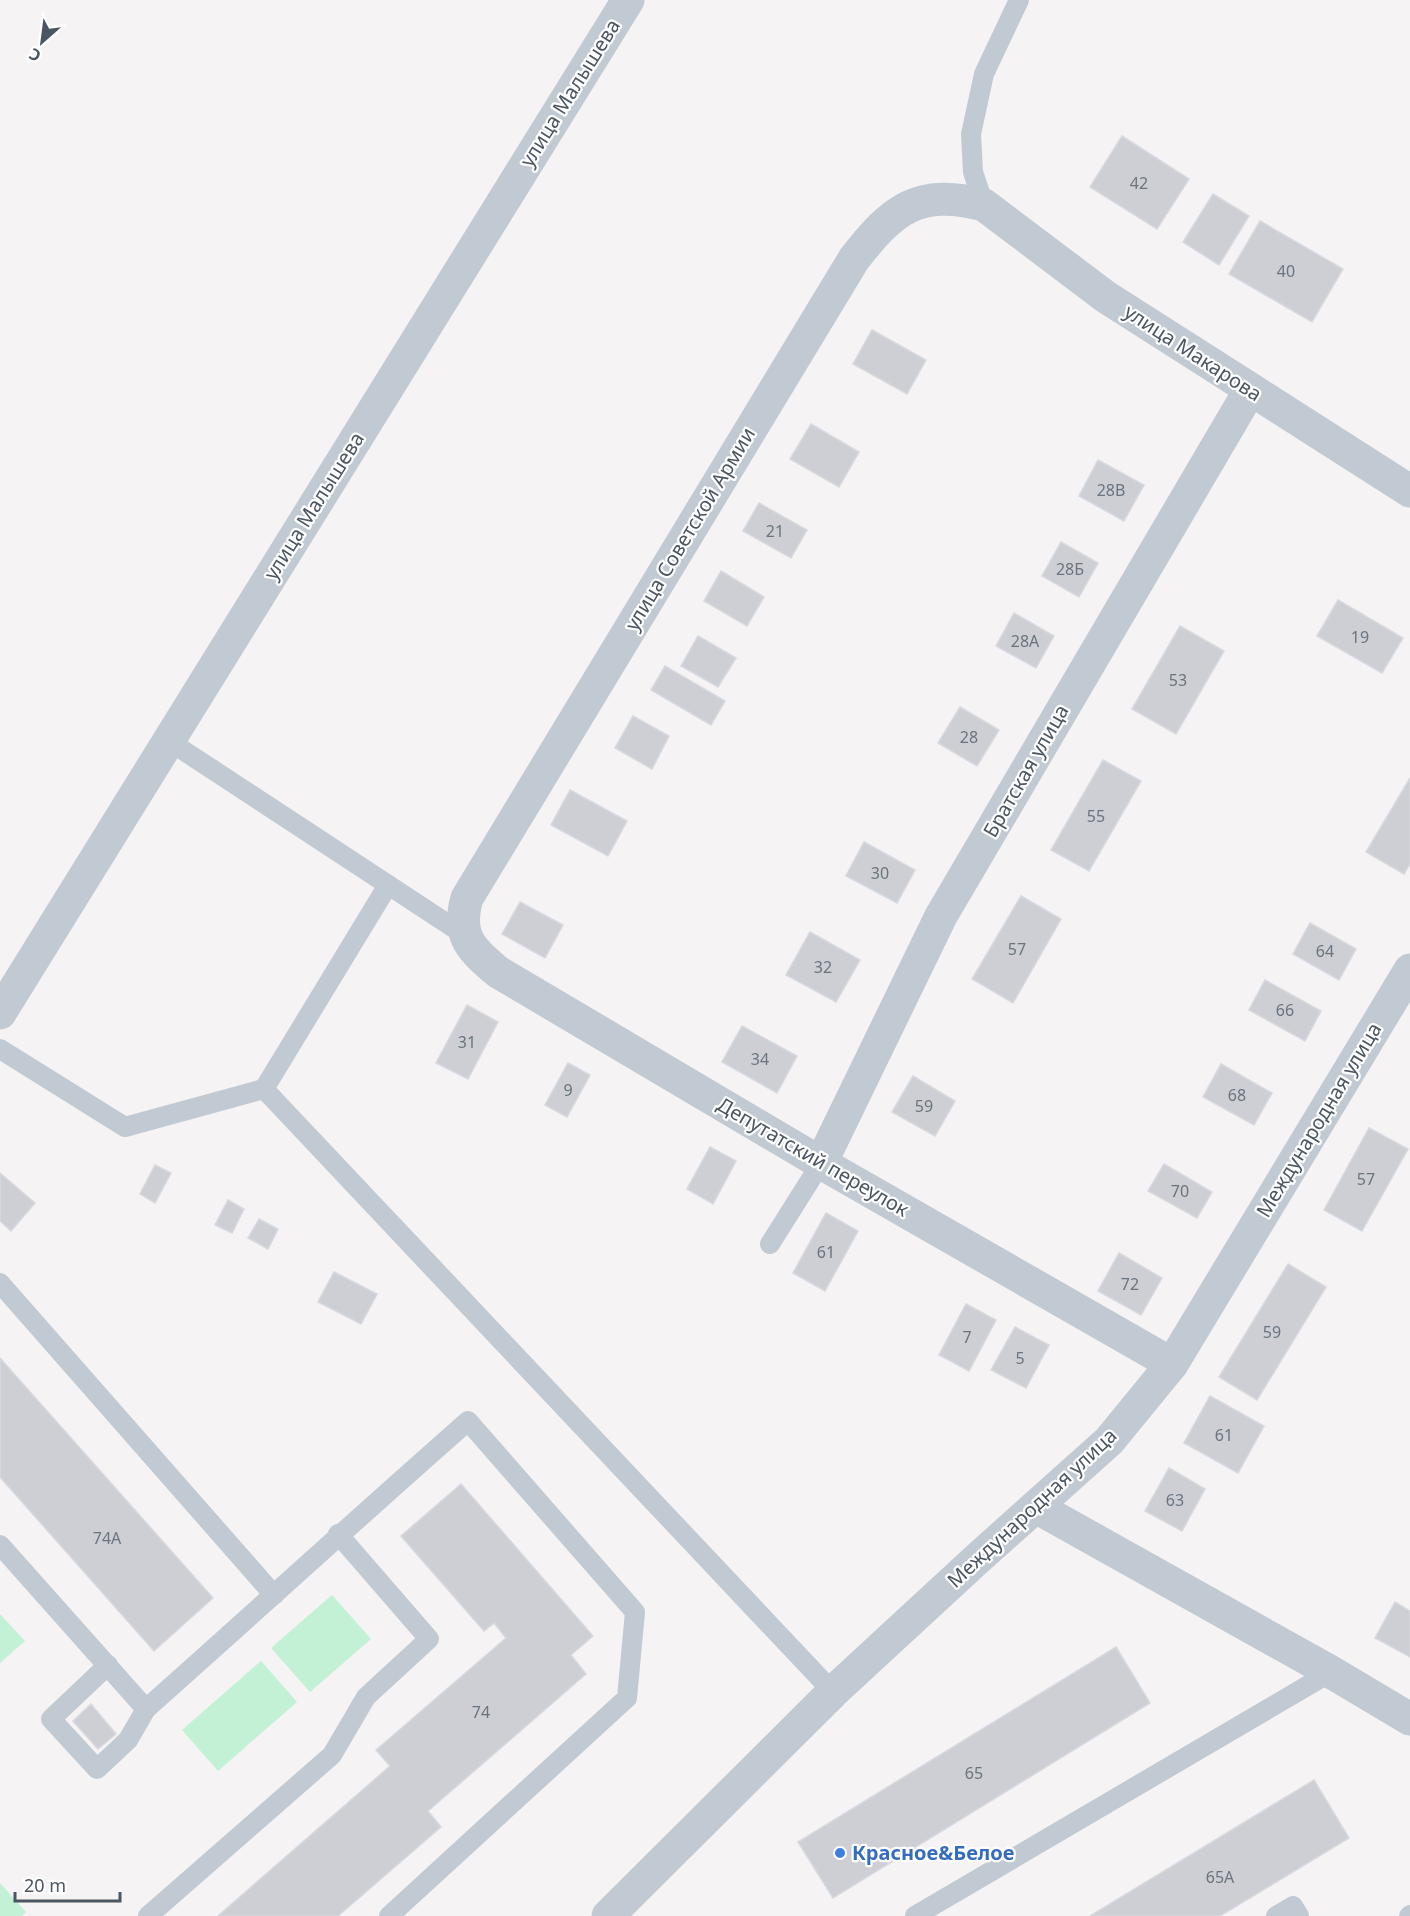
<svg xmlns="http://www.w3.org/2000/svg" width="1410" height="1916" font-family="'Noto Sans',sans-serif">
	<style>
		.green { fill: #c3f1d5 }
		.building { fill: #cdcfd5; stroke: #d7d9de; stroke-width: 1.5 }
		.lines { fill: none; stroke-linecap: round; stroke-linejoin: round }
		.lane { stroke: #c1cad2; stroke-width: 20 }
		.street { stroke: #c1cad2; stroke-width: 33 }
		.shop-dot { fill: #3f7fe0; stroke: #fff; stroke-width: 2 }
		.labels { text-anchor: middle; stroke-width: 4.5; stroke-linejoin: round; paint-order: stroke }
		.number-label { font-size: 16px; fill: #6b747e }
		.street-label { font-size: 20px; fill: #4a5661; stroke: #fff }
		.shop-label { font-size: 20px; font-weight: bold; fill: #366cbe; stroke: #fff; text-anchor: start }
	</style>
	<rect width="100%" height="100%" fill="#f5f3f3"/>
	<g class="green">
		<path d="M 332,1595 L 371,1639 L 310,1692 L 271,1648 Z"/>
		<path d="M 0,1614 L 25,1641 L 0,1663 Z"/>
		<path d="M 261,1661 L 297,1702 L 218,1771 L 182,1730 Z"/>
		<path d="M 0,1883 L 26,1912 L 22,1916 L 0,1916 Z"/>
	</g>
	<g class="building">
		<path d="M 1122,136 L 1189,179 L 1157,229 L 1090,187 Z"/>
		<path d="M 1213,194 L 1249,216 L 1219,265 L 1183,242 Z"/>
		<path d="M 1260,221 L 1343,269 L 1312,322 L 1229,274 Z"/>
		<path d="M 872,330 L 926,360 L 907,394 L 853,364 Z"/>
		<path d="M 811,424 L 859,452 L 839,487 L 790,459 Z"/>
		<path d="M 1098,460 L 1144,485 L 1124,521 L 1079,496 Z"/>
		<path d="M 759,503 L 807,530 L 791,558 L 743,531 Z"/>
		<path d="M 1061,542 L 1098,563 L 1079,597 L 1042,576 Z"/>
		<path d="M 721,571 L 764,597 L 747,626 L 704,601 Z"/>
		<path d="M 1338,600 L 1403,638 L 1382,673 L 1317,636 Z"/>
		<path d="M 1014,613 L 1054,636 L 1036,668 L 996,646 Z"/>
		<path d="M 1180,626 L 1224,651 L 1176,734 L 1132,709 Z"/>
		<path d="M 698,636 L 736,658 L 718,687 L 681,666 Z"/>
		<path d="M 665,666 L 725,701 L 711,725 L 651,690 Z"/>
		<path d="M 960,707 L 999,730 L 977,766 L 938,743 Z"/>
		<path d="M 633,716 L 669,736 L 652,769 L 615,748 Z"/>
		<path d="M 1103,760 L 1141,781 L 1089,871 L 1051,850 Z"/>
		<path d="M 1410,778 L 1410,864 L 1404,874 L 1366,852 Z"/>
		<path d="M 570,790 L 627,821 L 608,856 L 551,825 Z"/>
		<path d="M 864,842 L 915,870 L 897,903 L 846,876 Z"/>
		<path d="M 1021,896 L 1061,919 L 1013,1003 L 972,979 Z"/>
		<path d="M 520,902 L 563,925 L 545,958 L 502,934 Z"/>
		<path d="M 1310,923 L 1356,949 L 1339,980 L 1293,954 Z"/>
		<path d="M 810,932 L 860,960 L 836,1002 L 786,975 Z"/>
		<path d="M 1265,980 L 1321,1011 L 1305,1041 L 1249,1010 Z"/>
		<path d="M 467,1005 L 498,1022 L 468,1079 L 436,1063 Z"/>
		<path d="M 742,1026 L 797,1056 L 777,1093 L 722,1062 Z"/>
		<path d="M 568,1063 L 590,1075 L 567,1117 L 545,1105 Z"/>
		<path d="M 1221,1064 L 1272,1093 L 1254,1125 L 1203,1097 Z"/>
		<path d="M 913,1076 L 955,1101 L 935,1136 L 892,1112 Z"/>
		<path d="M 1369,1128 L 1408,1149 L 1362,1231 L 1324,1210 Z"/>
		<path d="M 710,1147 L 736,1161 L 713,1204 L 687,1189 Z"/>
		<path d="M 1164,1164 L 1212,1192 L 1197,1218 L 1148,1191 Z"/>
		<path d="M 155,1165 L 171,1173 L 155,1203 L 140,1194 Z"/>
		<path d="M 0,1173 L 35,1203 L 11,1231 L 0,1221 Z"/>
		<path d="M 228,1200 L 244,1209 L 232,1233 L 215,1225 Z"/>
		<path d="M 826,1213 L 858,1231 L 825,1291 L 793,1273 Z"/>
		<path d="M 259,1219 L 278,1229 L 268,1249 L 248,1238 Z"/>
		<path d="M 1119,1253 L 1162,1278 L 1141,1315 L 1098,1291 Z"/>
		<path d="M 1288,1264 L 1326,1287 L 1257,1400 L 1219,1377 Z"/>
		<path d="M 334,1272 L 377,1294 L 361,1324 L 318,1302 Z"/>
		<path d="M 966,1304 L 996,1320 L 969,1371 L 939,1355 Z"/>
		<path d="M 1015,1327 L 1049,1345 L 1026,1388 L 991,1370 Z"/>
		<path d="M 0,1358 L 213,1598 L 154,1651 L 0,1477 Z"/>
		<path d="M 1210,1396 L 1264,1426 L 1238,1473 L 1184,1443 Z"/>
		<path d="M 1169,1468 L 1205,1489 L 1182,1531 L 1145,1511 Z"/>
		<path d="M 461,1484 L 593,1636 L 571,1655 L 586,1674 L 428,1811 L 441,1827 L 338,1916 L 218,1916 L 390,1766 L 376,1750 L 506,1638 L 494,1623 L 484,1631 L 401,1536 Z"/>
		<path d="M 1395,1602 L 1410,1611 L 1410,1657 L 1375,1638 Z"/>
		<path d="M 1116,1647 L 1150,1703 L 833,1898 L 798,1842 Z"/>
		<path d="M 91,1704 L 116,1734 L 98,1749 L 73,1721 Z"/>
		<path d="M 1314,1780 L 1349,1838 L 1220,1916 L 1090,1916 Z"/>
	</g>
	<g class="lines">
		<g class="lane">
			<path d="M 984,205 L 973,172 L 971,134 L 984,74 L 1019,0"/>
			<path d="M 169,741 L 466,936"/>
			<path d="M 388,885 L 264,1089 L 833,1692"/>
			<path d="M 0,1049 L 125,1127 L 264,1089"/>
			<path d="M 770,1244 L 821,1163"/>
			<path d="M 0,1283 L 274,1595"/>
			<path d="M 0,1545 L 146,1709 C 254,1613 360,1516 468,1421 L 635,1612 L 627,1698 L 389,1916"/>
			<path d="M 108,1665 L 51,1719 L 97,1769 L 128,1740 L 146,1709"/>
			<path d="M 148,1916 L 332,1755 L 366,1697 L 429,1639 L 338,1534"/>
			<path d="M 915,1916 L 1331,1672"/>
			<path d="M 1276,1916 L 1293,1906 L 1299,1916"/>
			<path d="M 1409,1916 L 1410,1915"/>
		</g>
		<g class="street">
			<path d="M 0,1013 L 628,0"/>
			<path d="M 821,1163 L 941,916 L 1250,390"/>
			<path d="M 1172,1364 L 821,1163 L 498,972 C 471,949 456,936 467,898 L 854,259 C 893,209 918,188 984,205 L 1106,297 L 1410,491"/>
			<path d="M 1036,1507 L 1331,1672 L 1410,1719"/>
			<path d="M 608,1916 L 833,1692 L 976,1560 L 1109,1441 L 1172,1364 L 1410,970"/>
		</g>
	</g>
	<circle class="shop-dot" cx="840" cy="1853" r="6"/>
	<g class="labels">
		<g class="number-label">
			<text x="1139" y="189">42</text>
			<text x="1286" y="277">40</text>
			<text x="1111" y="496">28В</text>
			<text x="775" y="537">21</text>
			<text x="1070" y="575">28Б</text>
			<text x="1360" y="643">19</text>
			<text x="1025" y="647">28А</text>
			<text x="1178" y="686">53</text>
			<text x="969" y="743">28</text>
			<text x="1096" y="822">55</text>
			<text x="880" y="879">30</text>
			<text x="1017" y="955">57</text>
			<text x="1325" y="957">64</text>
			<text x="823" y="973">32</text>
			<text x="1285" y="1016">66</text>
			<text x="467" y="1048">31</text>
			<text x="760" y="1065">34</text>
			<text x="568" y="1096">9</text>
			<text x="1237" y="1101">68</text>
			<text x="924" y="1112">59</text>
			<text x="1366" y="1185">57</text>
			<text x="1180" y="1197">70</text>
			<text x="826" y="1258">61</text>
			<text x="1130" y="1290">72</text>
			<text x="1272" y="1338">59</text>
			<text x="967" y="1343">7</text>
			<text x="1020" y="1364">5</text>
			<text x="1224" y="1441">61</text>
			<text x="1175" y="1506">63</text>
			<text x="107" y="1544">74А</text>
			<text x="481" y="1718">74</text>
			<text x="974" y="1779">65</text>
			<text x="1220" y="1883">65А</text>
		</g>
		<g class="street-label">
			<text transform="translate(570 93) rotate(-58)" y="7">улица Малышева</text>
			<text transform="translate(1193 353) rotate(33)" y="7">улица Макарова</text>
			<text transform="translate(314 506) rotate(-58)" y="7">улица Малышева</text>
			<text transform="translate(690 529) rotate(-59)" y="7">улица Советской Армии</text>
			<text transform="translate(1026 771) rotate(-60)" y="7">Братская улица</text>
			<text transform="translate(1319 1120) rotate(-59)" y="7">Международная улица</text>
			<text transform="translate(813 1157) rotate(30)" y="7">Депутатский переулок</text>
			<text transform="translate(1032 1508) rotate(-43)" y="7">Международная улица</text>
		</g>
		<g class="shop-label">
			<text x="852" y="1860">Красное&amp;Белое</text>
		</g>
	</g>
	<g transform="translate(42 42) rotate(208)" stroke="#ffffff" stroke-width="4.5" paint-order="stroke">
	<path d="M0-4.5L10 22L0 15L-10 22Z" fill="#4a5661"/>
	<text y="-9" font-size="16" font-weight="bold" text-anchor="middle" fill="#4a5661">С</text>
	</g>
	<path d="M15 1892v9h105v-9" fill="none" stroke="#4a5661" stroke-width="3"/>
	<text x="24" y="1892" font-size="18" fill="#4a5661" stroke="#ffffff" stroke-width="4.5" paint-order="stroke">20 m</text>
</svg>
